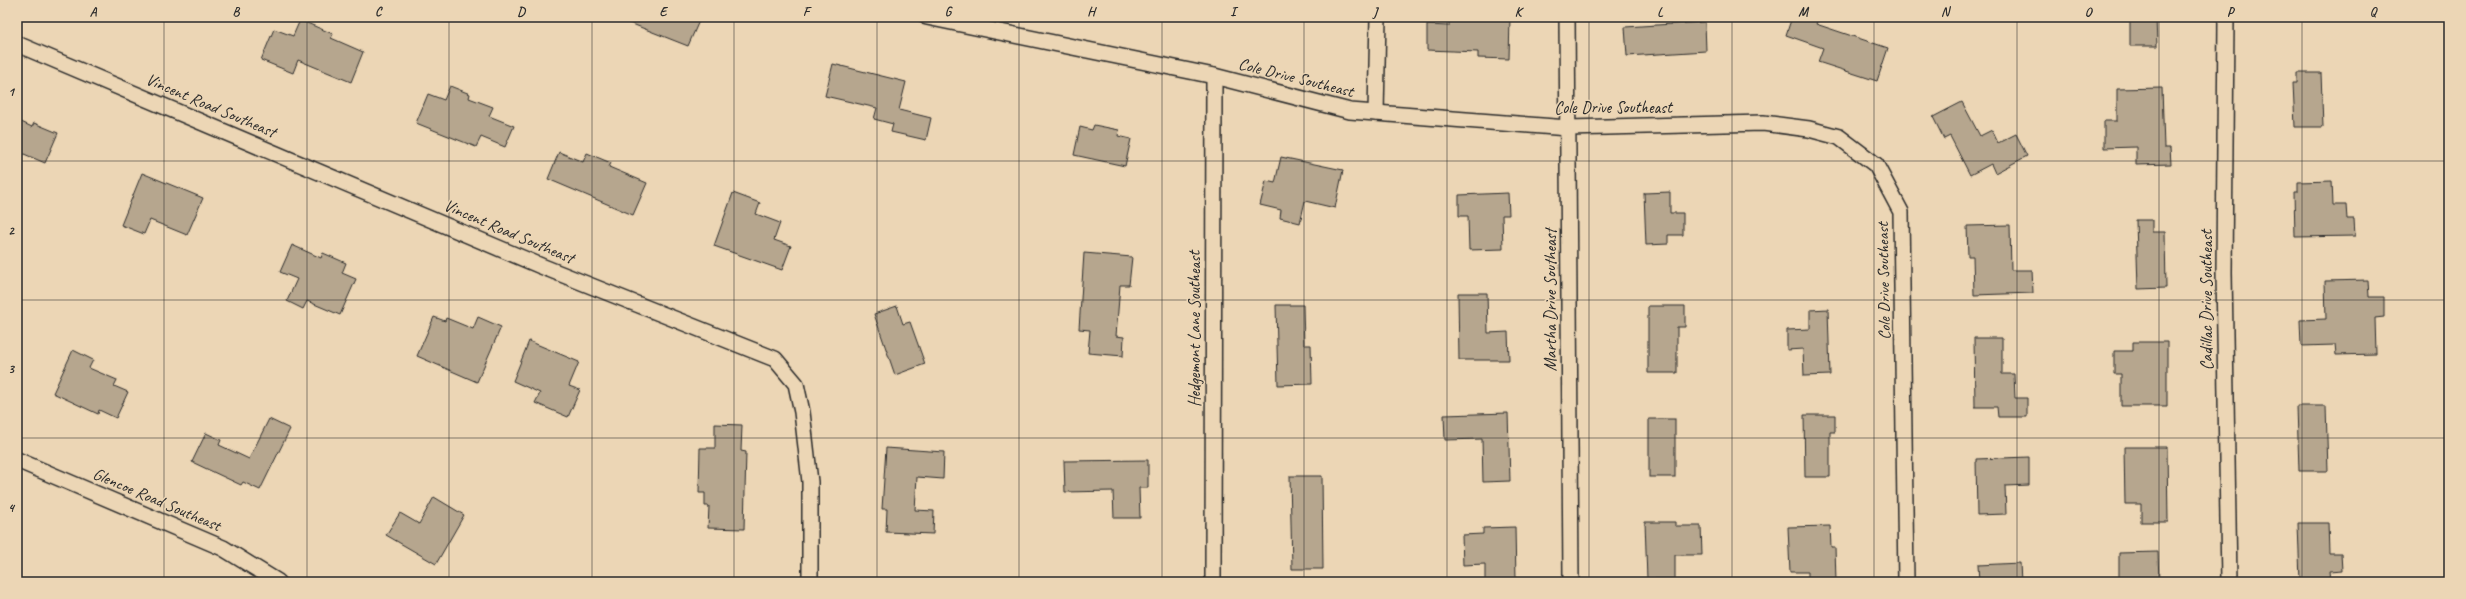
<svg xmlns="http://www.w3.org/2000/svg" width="2466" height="599" font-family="Caveat,sans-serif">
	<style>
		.building { fill: #b6a68e; stroke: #2b2b2b }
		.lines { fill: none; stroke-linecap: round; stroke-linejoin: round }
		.minor-casing { stroke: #2b2b2b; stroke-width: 18 }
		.minor { stroke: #ecd6b5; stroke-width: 15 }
		.grid { fill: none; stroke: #2b2b2b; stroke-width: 1; stroke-opacity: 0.55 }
		.labels { text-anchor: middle; stroke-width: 3; stroke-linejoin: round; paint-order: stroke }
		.street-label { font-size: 17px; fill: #2b2b2b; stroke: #ecd6b5 }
		.neatline { fill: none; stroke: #2b2b2b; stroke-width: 1.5 }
		.grid-label { font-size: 13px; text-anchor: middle; font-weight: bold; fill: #2b2b2b }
	</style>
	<rect width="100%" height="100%" fill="#ecd6b5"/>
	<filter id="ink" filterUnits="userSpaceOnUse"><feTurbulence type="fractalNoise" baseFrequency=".025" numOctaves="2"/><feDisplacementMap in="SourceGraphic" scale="8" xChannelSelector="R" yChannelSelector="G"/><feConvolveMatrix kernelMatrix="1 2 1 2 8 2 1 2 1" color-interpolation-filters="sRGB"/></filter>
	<g filter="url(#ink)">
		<g class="building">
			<path d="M 689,17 L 699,21 L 688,46 L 617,18 Z"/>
			<path d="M 1449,17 L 1510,17 L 1509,59 L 1478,58 L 1478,52 L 1427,50 L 1427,25 L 1449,26 Z"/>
			<path d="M 1792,17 L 1819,17 L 1816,24 L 1888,48 L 1877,81 L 1818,62 L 1823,48 L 1786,35 Z"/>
			<path d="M 2130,17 L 2156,17 L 2157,46 L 2130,46 Z"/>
			<path d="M 300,20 L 333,34 L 331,38 L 363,52 L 351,82 L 298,60 L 293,73 L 261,60 L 274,29 L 293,36 Z"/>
			<path d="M 1705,22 L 1706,51 L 1627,56 L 1625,27 Z"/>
			<path d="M 833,64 L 906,82 L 899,110 L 931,118 L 926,140 L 891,132 L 893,124 L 874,119 L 877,108 L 825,96 Z"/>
			<path d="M 2297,73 L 2321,73 L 2323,127 L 2295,127 L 2293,83 L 2297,83 Z"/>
			<path d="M 450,86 L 470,94 L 469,98 L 493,107 L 489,116 L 514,126 L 505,147 L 481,137 L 476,147 L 416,123 L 428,94 L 444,100 Z"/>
			<path d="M 2162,88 L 2164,148 L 2170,148 L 2171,164 L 2136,165 L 2136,147 L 2104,148 L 2104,121 L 2117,121 L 2117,89 Z"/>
			<path d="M 1962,102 L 1980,136 L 1992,130 L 1998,143 L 2016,134 L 2027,156 L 1995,173 L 1991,164 L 1970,175 L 1950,136 L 1944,139 L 1933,117 Z"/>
			<path d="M 17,120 L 32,127 L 34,123 L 58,133 L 45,163 L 17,151 Z"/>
			<path d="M 1094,125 L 1119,130 L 1118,136 L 1131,139 L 1125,166 L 1074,155 L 1080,127 L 1092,130 Z"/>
			<path d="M 559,152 L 583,162 L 587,153 L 611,163 L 609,167 L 647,183 L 633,215 L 548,179 Z"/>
			<path d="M 1281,157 L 1343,170 L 1335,208 L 1305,201 L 1300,223 L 1280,218 L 1281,210 L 1260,205 L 1266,181 L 1275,183 Z"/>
			<path d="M 142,173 L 203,198 L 187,235 L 150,220 L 144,234 L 121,225 Z"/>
			<path d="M 2332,181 L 2333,205 L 2346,205 L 2347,219 L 2354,219 L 2355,236 L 2295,237 L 2294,192 L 2298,192 L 2298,182 Z"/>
			<path d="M 1670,192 L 1670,213 L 1683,213 L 1683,235 L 1668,235 L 1668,244 L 1646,245 L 1644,193 Z"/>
			<path d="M 733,193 L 760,203 L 756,214 L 780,223 L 774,240 L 791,246 L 782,270 L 714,246 Z"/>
			<path d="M 1508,193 L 1509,215 L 1502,215 L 1503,249 L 1469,250 L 1468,216 L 1459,216 L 1459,195 Z"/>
			<path d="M 2136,220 L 2152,220 L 2152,232 L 2165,232 L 2166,288 L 2138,289 Z"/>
			<path d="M 2010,225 L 2011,270 L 2032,270 L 2033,293 L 1974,295 L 1973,256 L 1968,256 L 1967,226 Z"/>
			<path d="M 292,245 L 321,258 L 323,253 L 346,263 L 342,273 L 356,279 L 340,315 L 307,301 L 303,309 L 287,301 L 297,279 L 280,272 Z"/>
			<path d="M 1084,253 L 1132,257 L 1129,285 L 1120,285 L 1116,336 L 1124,337 L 1123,356 L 1088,353 L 1090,330 L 1079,329 Z"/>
			<path d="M 2368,280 L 2369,297 L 2384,297 L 2384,317 L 2375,318 L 2376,354 L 2336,355 L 2335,345 L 2301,346 L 2300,320 L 2326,319 L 2325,281 Z"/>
			<path d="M 1458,293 L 1487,293 L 1488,333 L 1508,332 L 1509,360 L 1459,360 Z"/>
			<path d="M 1276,305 L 1303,305 L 1304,345 L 1311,345 L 1312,384 L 1278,385 Z"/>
			<path d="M 897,306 L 903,324 L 910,322 L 925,364 L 895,375 L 874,314 Z"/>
			<path d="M 1648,306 L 1685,306 L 1685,327 L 1677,327 L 1677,373 L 1648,373 Z"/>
			<path d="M 1828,309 L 1830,375 L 1804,376 L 1803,349 L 1787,350 L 1787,330 L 1810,329 L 1810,310 Z"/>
			<path d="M 434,317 L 445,321 L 446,318 L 473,329 L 478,317 L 501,327 L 477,382 L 417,356 Z"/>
			<path d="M 1974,338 L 2002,338 L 2002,374 L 2014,374 L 2015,398 L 2027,398 L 2027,417 L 1998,417 L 1997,407 L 1975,407 Z"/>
			<path d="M 529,341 L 579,362 L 569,386 L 580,390 L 568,417 L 535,403 L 540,393 L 513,381 Z"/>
			<path d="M 2133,342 L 2167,342 L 2167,406 L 2121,406 L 2121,374 L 2114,374 L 2114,351 L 2133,351 Z"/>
			<path d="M 73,350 L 93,360 L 89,368 L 117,380 L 114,386 L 128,392 L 116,418 L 99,410 L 98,414 L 53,393 Z"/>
			<path d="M 2297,406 L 2326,406 L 2328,471 L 2299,471 Z"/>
			<path d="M 1508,413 L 1510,481 L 1483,482 L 1482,439 L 1445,440 L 1444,415 Z"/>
			<path d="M 1804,415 L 1835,415 L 1835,432 L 1830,432 L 1830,477 L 1805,477 Z"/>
			<path d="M 269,419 L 290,429 L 260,490 L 243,482 L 241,485 L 192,462 L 206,433 L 221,440 L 219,445 L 249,459 Z"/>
			<rect x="1649" y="419" width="26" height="58"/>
			<path d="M 715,424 L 742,425 L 741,451 L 746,452 L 744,529 L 708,528 L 709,506 L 705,506 L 705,493 L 699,493 L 700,448 L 715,448 Z"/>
			<path d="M 2124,447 L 2167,447 L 2168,522 L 2141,522 L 2141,504 L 2125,504 Z"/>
			<path d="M 886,448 L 944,452 L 943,479 L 917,477 L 915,510 L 934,511 L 933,534 L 886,532 L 887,509 L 882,509 Z"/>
			<path d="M 2029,457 L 2029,485 L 2005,486 L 2006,514 L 1977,515 L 1976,459 Z"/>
			<path d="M 1148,460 L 1148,488 L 1139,488 L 1140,518 L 1114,518 L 1113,491 L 1065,492 L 1064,461 Z"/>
			<path d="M 1290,476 L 1322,476 L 1323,569 L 1292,569 Z"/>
			<path d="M 434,497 L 464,515 L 436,564 L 386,535 L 400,513 L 419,524 Z"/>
			<path d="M 1645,522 L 1675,522 L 1675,526 L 1701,526 L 1702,555 L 1675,555 L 1675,579 L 1647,579 Z"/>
			<path d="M 2298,523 L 2328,523 L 2329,553 L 2341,553 L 2342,571 L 2329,572 L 2330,582 L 2300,582 Z"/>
			<path d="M 1830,526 L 1831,547 L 1835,547 L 1836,582 L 1808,582 L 1808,572 L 1790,572 L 1788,527 Z"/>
			<path d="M 1515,527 L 1516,581 L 1485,582 L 1485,564 L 1463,565 L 1462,535 L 1483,534 L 1483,528 Z"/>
			<path d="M 2158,552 L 2159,582 L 2119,582 L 2119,553 Z"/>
			<path d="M 2020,563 L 2021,582 L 1979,582 L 1978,565 Z"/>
		</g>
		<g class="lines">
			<g class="minor-casing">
				<g id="minor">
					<path d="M 927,17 L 1214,76 L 1350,111 L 1568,128 L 1763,123 L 1809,129 L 1839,137 L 1876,165 L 1901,212 L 1906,582"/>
					<path d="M 1567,17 L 1571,582"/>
					<path d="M 2226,17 L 2224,273 L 2229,582"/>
					<path d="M 17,44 L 541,266 L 775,359 L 796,384 L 802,412 L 810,482 L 810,582"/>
					<path d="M 1376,113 L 1378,17"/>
					<path d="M 17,460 L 223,548 L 278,582"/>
					<path d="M 1213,582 L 1214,76"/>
				</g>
			</g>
			<use href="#minor" class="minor"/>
		</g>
	</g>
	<path class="grid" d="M 164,17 L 164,582M 307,17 L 307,582M 449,17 L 449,582M 592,17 L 592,582M 734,17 L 734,582M 877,17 L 877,582M 1019,17 L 1019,582M 1162,17 L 1162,582M 1304,17 L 1304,582M 1447,17 L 1447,582M 1589,17 L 1589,582M 1732,17 L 1732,582M 1874,17 L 1874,582M 2017,17 L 2017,582M 2159,17 L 2159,582M 2302,17 L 2302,582M 17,161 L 2449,161M 17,300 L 2449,300M 17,438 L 2449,438"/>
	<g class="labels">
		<g class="street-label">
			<text transform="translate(1296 77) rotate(14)" y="6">Cole Drive Southeast</text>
			<text transform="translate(211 105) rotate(23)" y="6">Vincent Road Southeast</text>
			<text x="1613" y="113">Cole Drive Southeast</text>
			<text transform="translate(509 231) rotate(23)" y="6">Vincent Road Southeast</text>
			<text transform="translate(1883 281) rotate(-91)" y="6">Cole Drive Southeast</text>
			<text transform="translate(1550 300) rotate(-90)" y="6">Martha Drive Southeast</text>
			<text transform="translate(2206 300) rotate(-90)" y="6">Cadillac Drive Southeast</text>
			<text transform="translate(1194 329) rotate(-90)" y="6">Hedgemont Lane Southeast</text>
			<text transform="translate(157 499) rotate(23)" y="6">Glencoe Road Southeast</text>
		</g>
	</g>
	<rect width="2466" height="599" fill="none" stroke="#ecd6b5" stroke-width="44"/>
	<rect x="22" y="22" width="2422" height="555" class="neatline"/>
	<g class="grid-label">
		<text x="93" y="16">A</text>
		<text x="236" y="16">B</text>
		<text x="378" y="16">C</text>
		<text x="521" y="16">D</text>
		<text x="663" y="16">E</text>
		<text x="806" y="16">F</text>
		<text x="948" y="16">G</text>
		<text x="1091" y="16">H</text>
		<text x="1233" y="16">I</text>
		<text x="1375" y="16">J</text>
		<text x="1518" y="16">K</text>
		<text x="1660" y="16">L</text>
		<text x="1803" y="16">M</text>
		<text x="1945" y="16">N</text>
		<text x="2088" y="16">O</text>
		<text x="2230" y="16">P</text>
		<text x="2373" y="16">Q</text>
		<text x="11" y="96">1</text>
		<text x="11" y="235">2</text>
		<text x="11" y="373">3</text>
		<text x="11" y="512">4</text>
	</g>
</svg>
